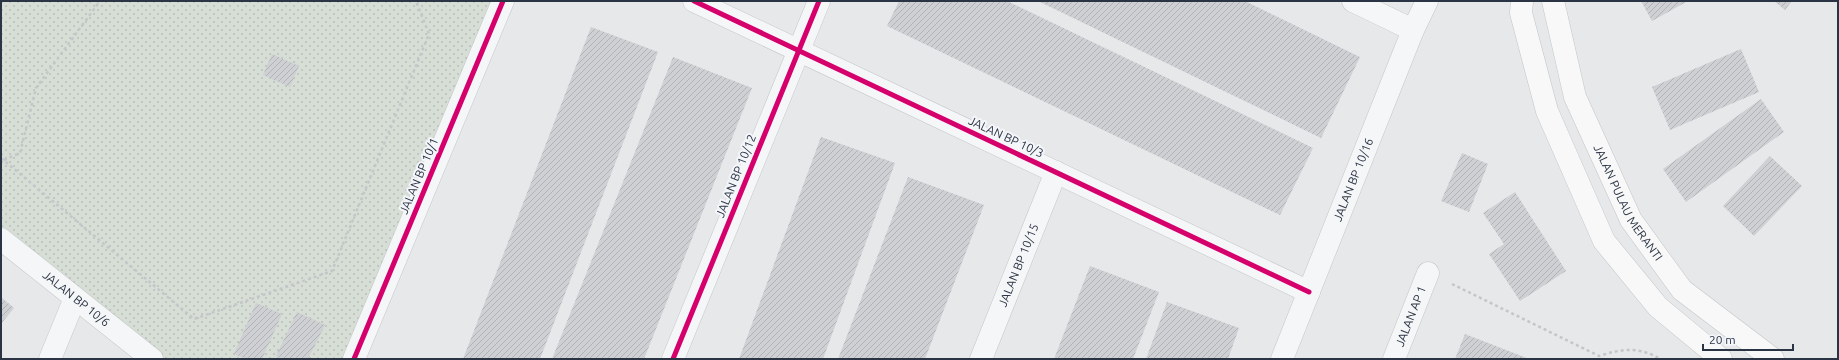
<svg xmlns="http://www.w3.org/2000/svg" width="1839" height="360" font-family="Ubuntu,sans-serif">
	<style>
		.park { fill: url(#park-dots) }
		.building { fill: url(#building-hatch) }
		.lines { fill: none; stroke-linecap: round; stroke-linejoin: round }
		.street-casing { stroke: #c4c6c8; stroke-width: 23 }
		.primary-casing { stroke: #c2c5c8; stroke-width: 23 }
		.path { stroke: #c5c6ca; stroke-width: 2.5; stroke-dasharray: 3 3; stroke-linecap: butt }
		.street { stroke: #f5f6f7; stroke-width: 22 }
		.primary { stroke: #f8f8f8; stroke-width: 22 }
		.cycleway-casing { stroke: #f4f6f9; stroke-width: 8 }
		.cycleway { stroke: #d6006c; stroke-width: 5 }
		.labels { text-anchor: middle; stroke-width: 4; stroke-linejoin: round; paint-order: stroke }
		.street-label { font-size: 12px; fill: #2b3445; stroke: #f4f6f9 }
	</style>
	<defs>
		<pattern id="park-dots" width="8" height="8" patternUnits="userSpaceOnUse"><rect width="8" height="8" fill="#d6ded6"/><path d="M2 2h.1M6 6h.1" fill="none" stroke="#b8bfb9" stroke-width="1.8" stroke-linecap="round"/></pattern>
		<pattern id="building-hatch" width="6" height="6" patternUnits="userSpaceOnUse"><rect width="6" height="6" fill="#ced0d3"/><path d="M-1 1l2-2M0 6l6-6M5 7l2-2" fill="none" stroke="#b1b3b6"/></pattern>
	</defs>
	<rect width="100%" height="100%" fill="#e6e8ea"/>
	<path class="park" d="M 1,1 L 503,1 L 354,359 L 154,359 L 1,238 Z"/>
	<g class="building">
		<path d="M 899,1 L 1007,1 L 1313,148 L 1280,215 L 887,26 Z"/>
		<path d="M 1038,1 L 1245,1 L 1360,57 L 1321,138 Z"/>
		<path d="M 1641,1 L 1688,1 L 1652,21 Z"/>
		<path d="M 1774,1 L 1792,1 L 1785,10 Z"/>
		<path d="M 591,27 L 658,52 L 540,359 L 463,359 Z"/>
		<path d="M 1741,49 L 1759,92 L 1670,130 L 1652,87 Z"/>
		<path d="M 272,54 L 299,66 L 290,87 L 263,75 Z"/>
		<path d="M 673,57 L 752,88 L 644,359 L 552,359 Z"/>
		<path d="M 1761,99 L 1784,132 L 1686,202 L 1663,169 Z"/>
		<path d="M 821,137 L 895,163 L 823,359 L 739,359 Z"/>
		<path d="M 1462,153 L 1488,164 L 1469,212 L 1441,201 Z"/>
		<path d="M 1770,156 L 1802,186 L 1754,236 L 1723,206 Z"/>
		<path d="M 908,177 L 984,205 L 925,359 L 838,359 Z"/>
		<path d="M 1515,192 L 1566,271 L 1520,301 L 1489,254 L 1504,244 L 1483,213 Z"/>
		<path d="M 1090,266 L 1159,292 L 1133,359 L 1054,359 Z"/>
		<path d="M 1,297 L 14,308 L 1,324 Z"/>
		<path d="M 1167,302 L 1239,328 L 1228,359 L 1146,359 Z"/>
		<path d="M 256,303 L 282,314 L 262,359 L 246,359 L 234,354 Z"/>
		<path d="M 297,312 L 325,325 L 308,359 L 283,359 L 276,356 Z"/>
		<path d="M 1465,334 L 1529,359 L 1455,359 Z"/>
	</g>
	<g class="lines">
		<g class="street-casing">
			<g id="street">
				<path d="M 694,1 L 1309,292"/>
				<path d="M 1353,1 L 1413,30"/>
				<path id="s1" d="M 1,239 L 152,359"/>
				<path d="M 50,359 L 75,298"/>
				<path d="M 354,359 L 503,1"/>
				<path d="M 673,359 L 819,1"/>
				<path id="s2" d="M 981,359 L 1056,172"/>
				<path id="s3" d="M 1282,359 L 1413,30 L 1427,1"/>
				<path id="s4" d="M 1394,359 L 1428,273"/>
			</g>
		</g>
		<g class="primary-casing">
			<g id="primary">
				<path d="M 1522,1 L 1521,13 L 1547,111 L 1604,241 L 1658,307 L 1721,359"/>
				<path id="s5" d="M 1553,1 L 1575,97 L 1631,220 L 1682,290 L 1773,359"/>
			</g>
		</g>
		<g class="path">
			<path d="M 1,158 L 194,319 L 332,271 L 429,34 L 416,1"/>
			<path d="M 4,160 L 20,153 L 36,88 L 100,1"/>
			<path d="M 1452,284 L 1599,356 C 1621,349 1639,346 1660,359"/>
		</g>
		<use href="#street" class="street"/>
		<use href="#primary" class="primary"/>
		<g class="cycleway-casing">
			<g id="cycleway">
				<path d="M 694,1 L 1309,292"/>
				<path d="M 354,359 L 503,1"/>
				<path d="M 673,359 L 819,1"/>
			</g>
		</g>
		<use href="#cycleway" class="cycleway"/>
	</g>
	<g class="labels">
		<g class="street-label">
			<text transform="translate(1006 137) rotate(25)" y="4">JALAN BP 10/3</text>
			<text transform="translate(419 176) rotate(-67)" y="4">JALAN BP 10/1</text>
			<text transform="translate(736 176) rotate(-68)" y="4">JALAN BP 10/12</text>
			<text dy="4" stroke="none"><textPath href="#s3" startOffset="193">JALAN BP 10/16</textPath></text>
			<text dy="4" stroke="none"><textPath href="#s5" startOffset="217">JALAN PULAU MERANTI</textPath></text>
			<text dy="4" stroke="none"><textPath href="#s2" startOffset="101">JALAN BP 10/15</textPath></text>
			<text dy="4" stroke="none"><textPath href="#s1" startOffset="96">JALAN BP 10/6</textPath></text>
			<text dy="4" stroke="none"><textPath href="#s4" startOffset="46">JALAN AP 1</textPath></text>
		</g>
	</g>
	<rect width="1839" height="360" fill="none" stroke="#2b3445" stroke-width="4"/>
	<path d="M1703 344v6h90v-6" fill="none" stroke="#2b3445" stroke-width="2"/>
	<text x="1709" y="344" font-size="12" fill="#2b3445" stroke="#f4f6f9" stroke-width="3" paint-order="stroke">20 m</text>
</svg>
